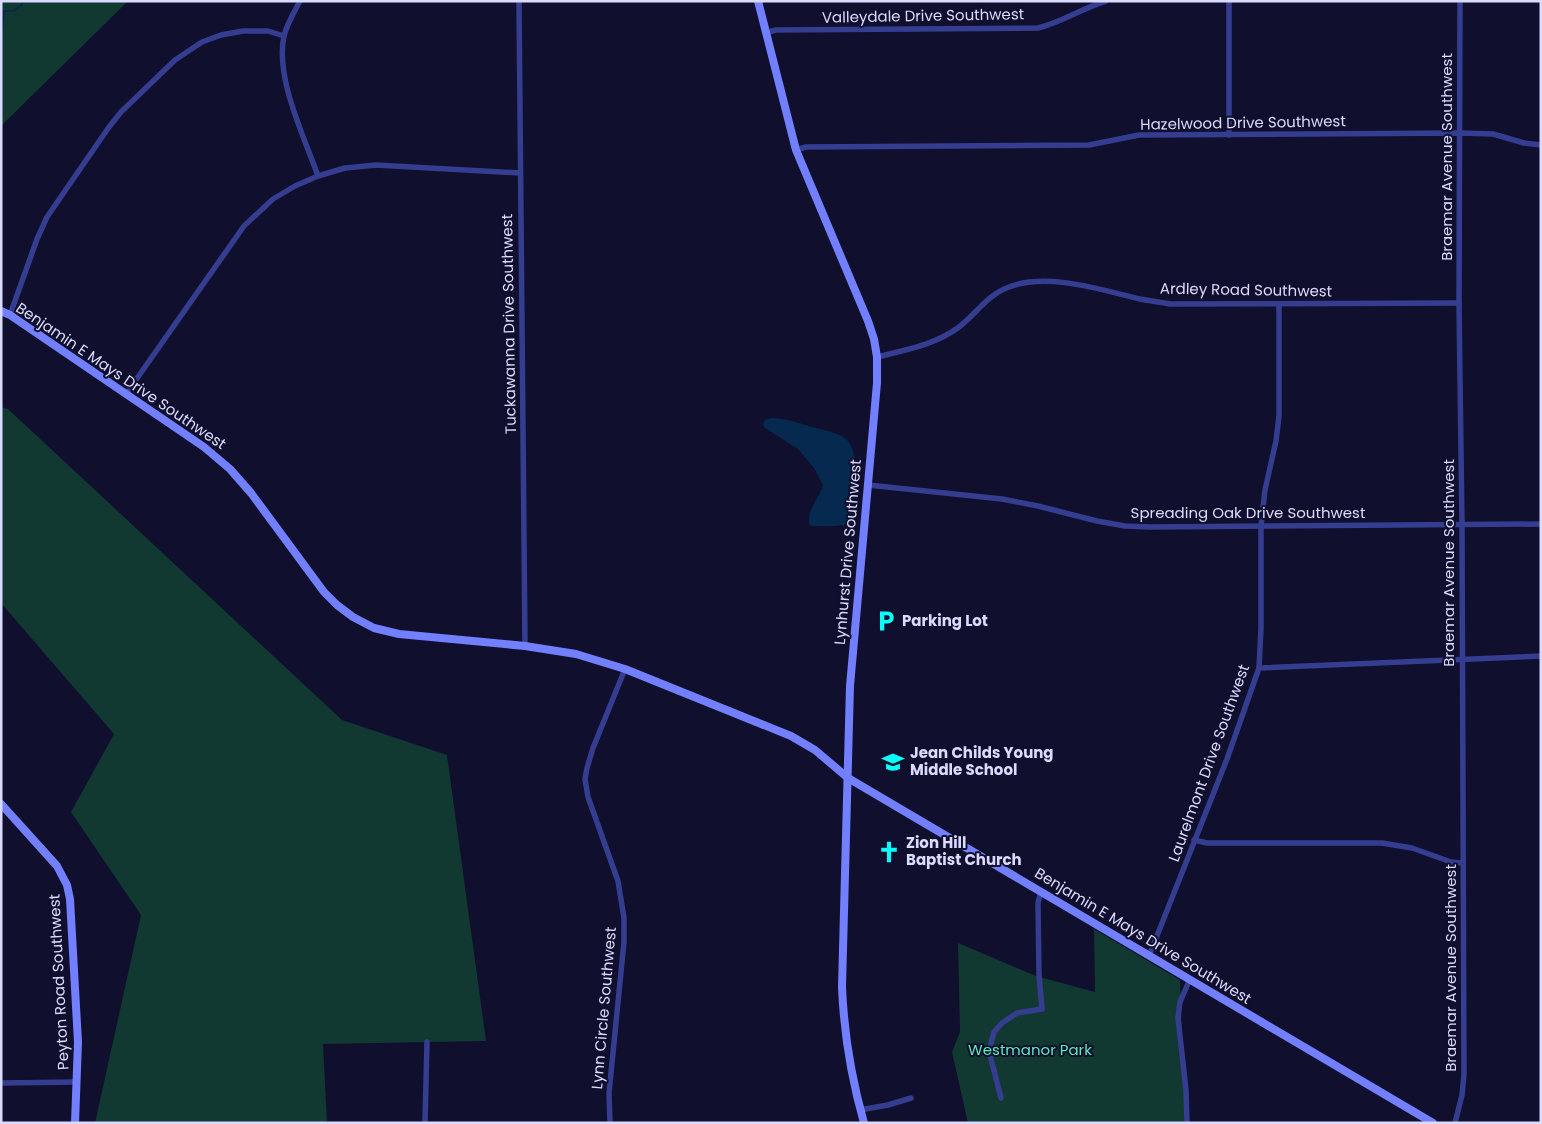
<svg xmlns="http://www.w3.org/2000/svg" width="1542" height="1124" font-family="Poppins,sans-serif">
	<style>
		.green { fill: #113831 }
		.water { fill: #05294f }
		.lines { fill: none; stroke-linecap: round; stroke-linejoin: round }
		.stream { stroke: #05294f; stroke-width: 2 }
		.street { stroke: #353d90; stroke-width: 5.5 }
		.secondary { stroke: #727fff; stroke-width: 8 }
		.labels { text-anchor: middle; stroke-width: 4; stroke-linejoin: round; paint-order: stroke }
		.street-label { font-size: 15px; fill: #dbdbff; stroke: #100f2d }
		.poi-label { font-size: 15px; font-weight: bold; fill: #dbdbff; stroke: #100f2d; text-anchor: start }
		.park-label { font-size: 15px; fill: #5aecb5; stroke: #100f2d }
	</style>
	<rect width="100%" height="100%" fill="#100f2d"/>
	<g class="green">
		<path d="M 1,1 L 126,1 L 127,2 L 1,126 Z"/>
		<path d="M 1,407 L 8,409 L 342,720 L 447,755 L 486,1041 L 323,1044 L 327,1123 L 95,1123 L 141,915 L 71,812 L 114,734 L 1,603 Z"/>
		<path d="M 1094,929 L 1180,980 L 1185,1123 L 968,1123 L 952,1052 L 960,1032 L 958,943 L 1036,976 L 1095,992 Z"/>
	</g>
	<path class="water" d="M 771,418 C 786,418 801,424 816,428 C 826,431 841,433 848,441 C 861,457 855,501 855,521 L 853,524 L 836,526 L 811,526 L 809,524 C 807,509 819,499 823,485 L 814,468 L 798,449 L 765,428 L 763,425 L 765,420 Z"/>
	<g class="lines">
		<path class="stream" d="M 1,42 L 4,11 L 14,11 L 22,5 L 23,1"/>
		<g class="street">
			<path d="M 300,1 C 294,12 287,24 284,36 C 275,78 304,136 318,176"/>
			<path d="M 519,1 L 525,646"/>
			<path d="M 1229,1 L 1229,135"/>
			<path d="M 765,33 L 776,30 L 1038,28 C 1063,22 1082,8 1106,1"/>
			<path d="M 796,150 L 806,147 L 1089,145 L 1139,135 L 1460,133 L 1493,134 L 1524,143 L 1541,145"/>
			<path d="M 10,315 L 37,239 L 47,217 L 109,127 L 121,112 L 175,60 L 202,42 L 221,35 L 243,31 L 268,31 L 284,36"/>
			<path d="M 877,357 C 905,350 935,345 959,327 C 976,314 987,295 1009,287 C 1047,272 1102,290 1140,299 C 1150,301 1160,302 1170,304 L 1459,303"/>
			<path d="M 126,394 L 244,226 L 273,199 L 295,186 L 318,176 L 345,168 L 376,165 L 520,173"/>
			<path d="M 868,485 L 1002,499 L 1038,506 L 1097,521 L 1125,526 L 1151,527 L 1541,524"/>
			<path d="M 1259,668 L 1541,656"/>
			<path d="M 1194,840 L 1207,843 L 1382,843 L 1412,848 L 1451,862 L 1463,863"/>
			<path d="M 1149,956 L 1227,759 L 1259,668 L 1261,628 L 1261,526 L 1265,490 L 1276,441 L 1279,416 L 1279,304"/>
			<path d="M 1,1083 L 77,1082"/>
			<path d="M 1001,1098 L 989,1051 L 994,1032 L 1002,1023 L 1017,1013 L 1042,1009 L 1039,975 L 1038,903 L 1041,891"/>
			<path d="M 860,1110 L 888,1105 L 911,1098"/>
			<path d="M 425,1123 L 427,1042"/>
			<path d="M 610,1123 L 609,1093 L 624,942 L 624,918 L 618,881 L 588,797 L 585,779 L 587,768 L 593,748 L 625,669"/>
			<path d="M 1187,1123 L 1186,1090 L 1178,1018 L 1180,1002 L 1190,979"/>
			<path d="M 1455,1123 L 1462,1095 L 1464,1074 L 1462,525 L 1459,303 L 1460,1"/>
		</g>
		<g class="secondary">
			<path d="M 758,1 L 796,150 L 868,321 L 874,339 L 877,357 L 877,383 L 850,686 L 842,987 C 844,1035 851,1077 864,1123"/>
			<path d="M 1,311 L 10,315 L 204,447 L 230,469 L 251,493 L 324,592 L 337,605 L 353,617 L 374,628 L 399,634 L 525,646 L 576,654 L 625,669 L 791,736 L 815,750 L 848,778 L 1433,1123"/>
			<path d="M 1,804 L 57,866 L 67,885 L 70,899 L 78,1042 L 75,1123"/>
		</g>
	</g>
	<defs>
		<g id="parking-bare" transform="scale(1.725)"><path d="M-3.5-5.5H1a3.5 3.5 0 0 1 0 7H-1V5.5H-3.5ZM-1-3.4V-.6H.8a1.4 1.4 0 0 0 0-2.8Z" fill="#07fff9" stroke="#100f2d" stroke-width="2.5" paint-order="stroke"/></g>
		<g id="school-bare" transform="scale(1.725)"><path d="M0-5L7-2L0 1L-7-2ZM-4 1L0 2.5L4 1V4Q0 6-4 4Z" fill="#07fff9" stroke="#100f2d" stroke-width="2.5" paint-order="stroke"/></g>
		<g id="church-bare" transform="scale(1.725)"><path d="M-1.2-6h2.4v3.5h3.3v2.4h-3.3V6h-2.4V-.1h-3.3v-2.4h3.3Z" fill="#07fff9" stroke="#100f2d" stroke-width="2.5" paint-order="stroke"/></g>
	</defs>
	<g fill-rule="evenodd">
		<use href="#parking-bare" x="886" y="621"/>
		<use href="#school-bare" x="893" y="762"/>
		<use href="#church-bare" x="889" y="852"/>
	</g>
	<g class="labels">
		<g class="street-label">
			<text transform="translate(923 16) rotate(-1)" y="5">Valleydale Drive Southwest</text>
			<text transform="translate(1243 123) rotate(-1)" y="5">Hazelwood Drive Southwest</text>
			<text transform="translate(1447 157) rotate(-90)" y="5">Braemar Avenue Southwest</text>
			<text transform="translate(1246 290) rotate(1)" y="5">Ardley Road Southwest</text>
			<text transform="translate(509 324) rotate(-91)" y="5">Tuckawanna Drive Southwest</text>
			<text transform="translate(121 376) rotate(34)" y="5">Benjamin E Mays Drive Southwest</text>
			<text x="1248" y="518">Spreading Oak Drive Southwest</text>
			<text transform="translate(848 552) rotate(-85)" y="5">Lynhurst Drive Southwest</text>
			<text transform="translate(1449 563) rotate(-90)" y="5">Braemar Avenue Southwest</text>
			<text transform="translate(1209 763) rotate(-70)" y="5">Laurelmont Drive Southwest</text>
			<text transform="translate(1143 936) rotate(31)" y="5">Benjamin E Mays Drive Southwest</text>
			<text transform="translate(1451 968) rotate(-90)" y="5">Braemar Avenue Southwest</text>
			<text transform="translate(59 982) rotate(-93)" y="5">Peyton Road Southwest</text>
			<text transform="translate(604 1008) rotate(-85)" y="5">Lynn Circle Southwest</text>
		</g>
		<g class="poi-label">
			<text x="902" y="626">Parking Lot</text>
			<text x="910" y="758">Jean Childs Young<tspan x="910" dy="17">Middle School</tspan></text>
			<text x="906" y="848">Zion Hill<tspan x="906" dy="17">Baptist Church</tspan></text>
		</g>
		<g class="park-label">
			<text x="1030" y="1055">Westmanor Park</text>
		</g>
	</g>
	<rect width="1542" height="1124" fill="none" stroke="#dbdbff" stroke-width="5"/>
</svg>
